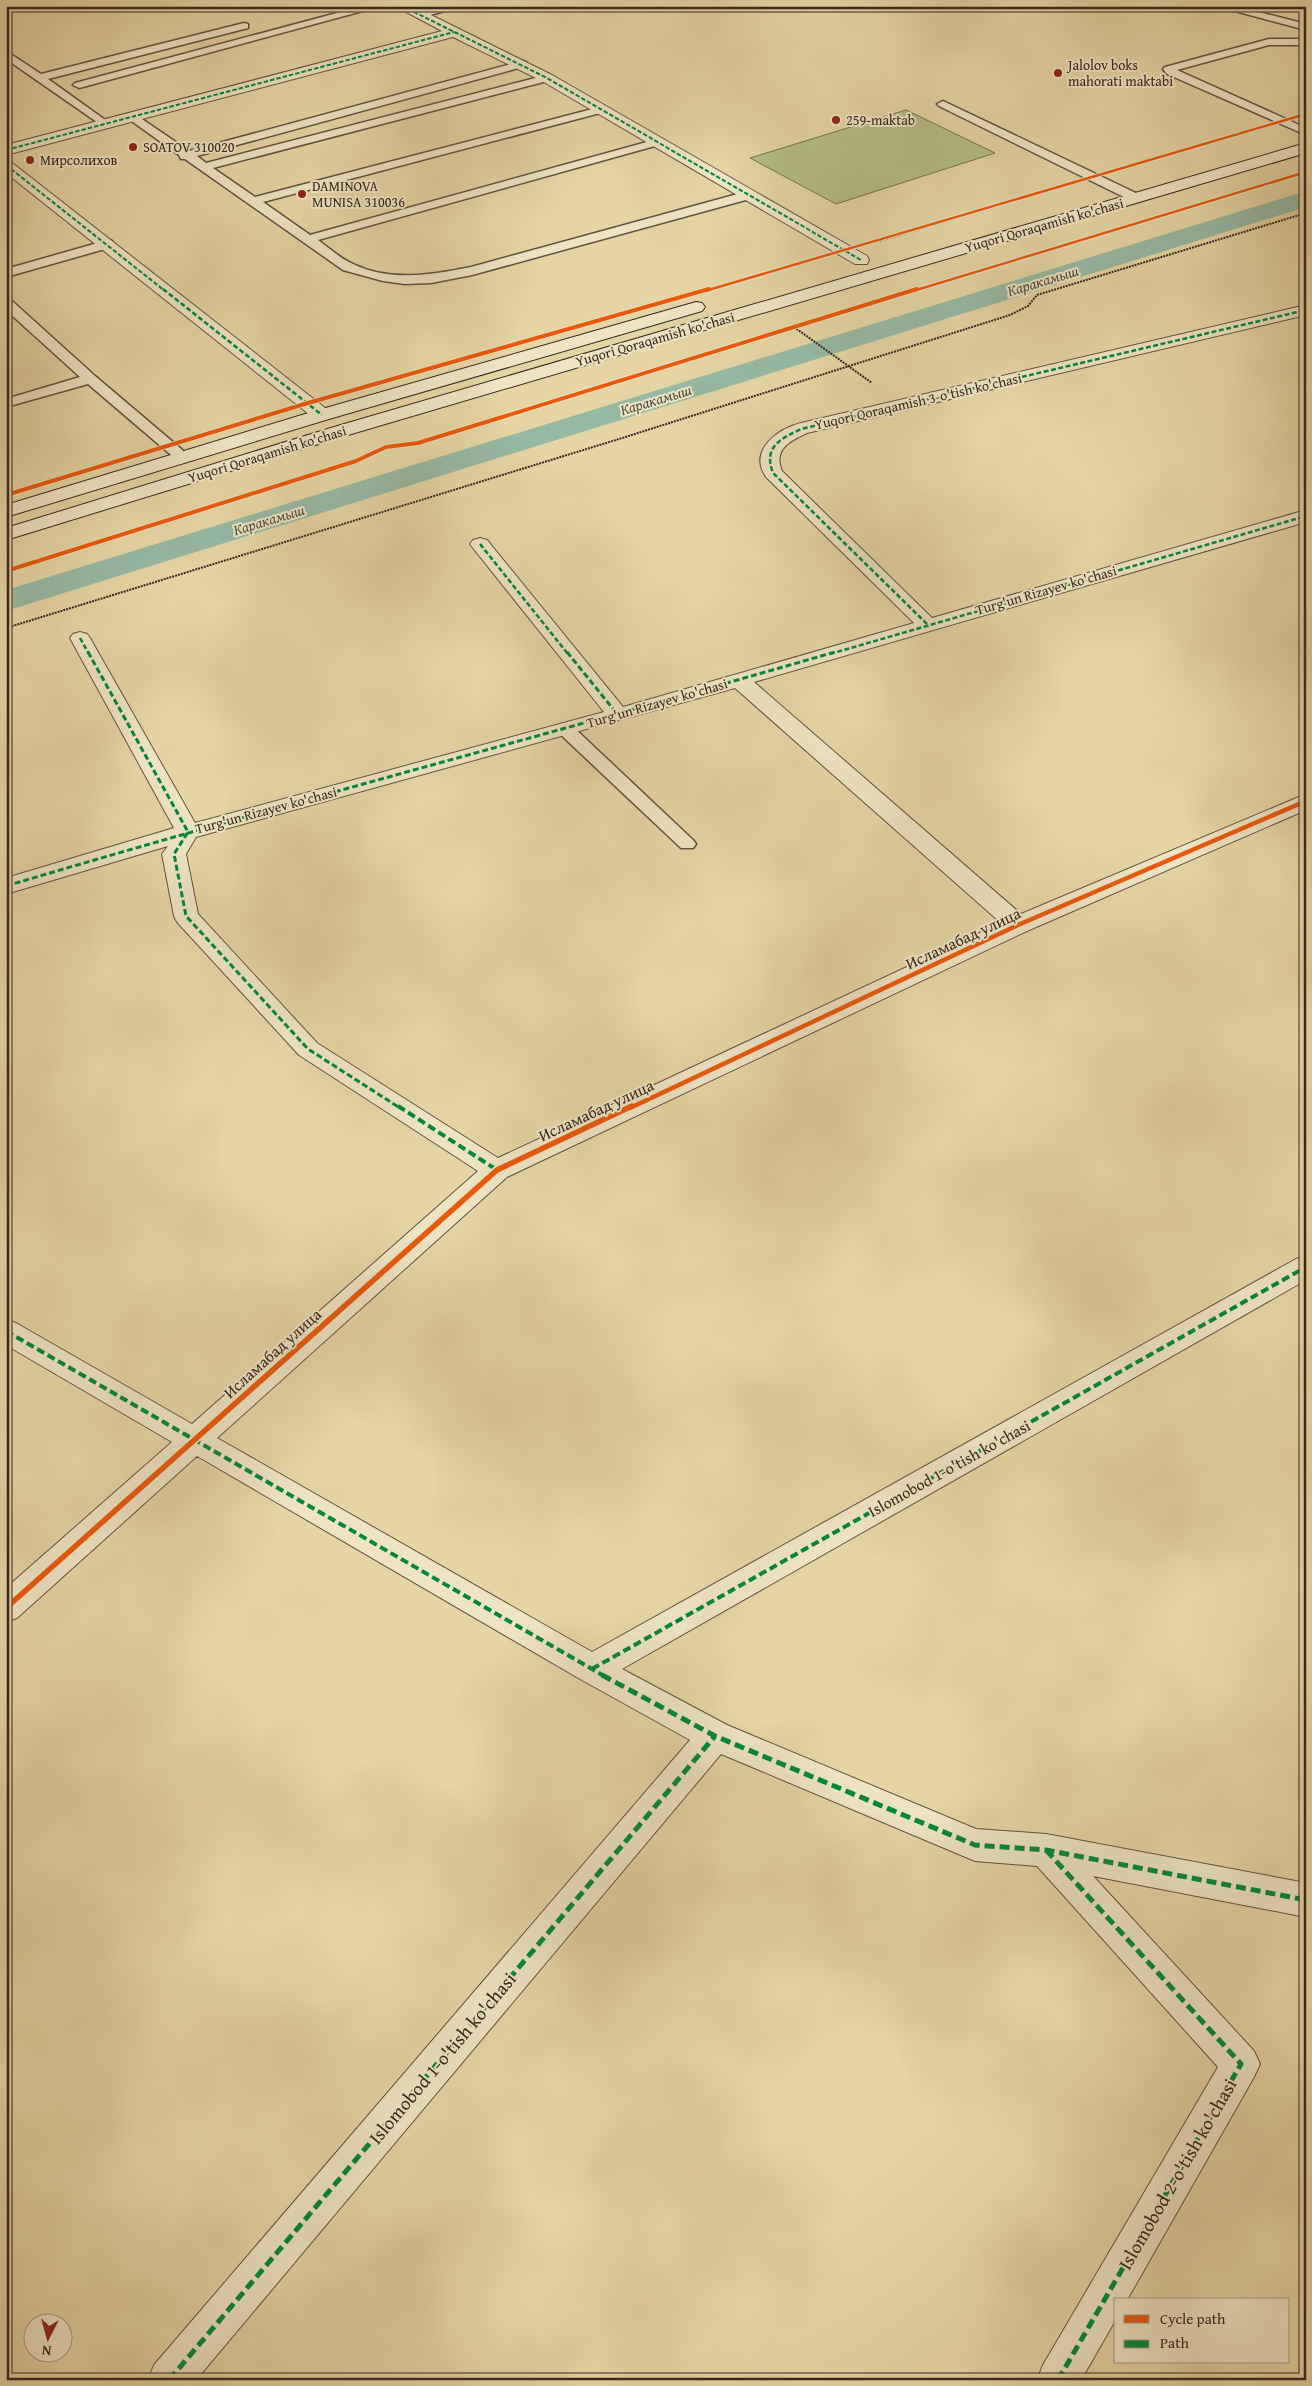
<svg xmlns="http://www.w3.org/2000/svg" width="1312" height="2386" font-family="'Gentium Book Plus',serif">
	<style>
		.green { fill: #b5bd85; stroke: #767252 }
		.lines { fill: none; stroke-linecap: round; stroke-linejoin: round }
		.canal { fill: #96b9a4; fill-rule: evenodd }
		.service-casing { stroke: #625241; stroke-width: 3 }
		.minor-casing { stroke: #625241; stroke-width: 2 }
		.secondary-casing { stroke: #372720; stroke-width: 2 }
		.path { stroke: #372720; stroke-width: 2; stroke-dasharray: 2 1; stroke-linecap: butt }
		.service { fill: #eee4c4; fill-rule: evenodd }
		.minor { fill: #eee4c4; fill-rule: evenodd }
		.secondary { fill: #eee4c4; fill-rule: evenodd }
		.quiet-far4 { stroke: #00873e; stroke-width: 2; stroke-dasharray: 4.5 2; stroke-linecap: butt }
		.quiet-far3 { stroke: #00873e; stroke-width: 2.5; stroke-dasharray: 5 2.5; stroke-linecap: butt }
		.quiet-far2 { stroke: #00873e; stroke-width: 3; stroke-dasharray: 6 3; stroke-linecap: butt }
		.quiet-far1 { stroke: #00873e; stroke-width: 4; stroke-dasharray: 8 4; stroke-linecap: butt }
		.quiet { stroke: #00873e; stroke-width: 5; stroke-dasharray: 10 5; stroke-linecap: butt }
		.cycleway-far3-casing { stroke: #eee4c4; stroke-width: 4.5 }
		.cycleway-far2-casing { stroke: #eee4c4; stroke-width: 5.5 }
		.cycleway-far1-casing { stroke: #eee4c4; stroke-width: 7 }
		.cycleway-casing { stroke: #eee4c4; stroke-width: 9 }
		.cycleway-far3 { stroke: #e8590c; stroke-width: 2.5 }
		.cycleway-far2 { stroke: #e8590c; stroke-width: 4 }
		.cycleway-far1 { stroke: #e8590c; stroke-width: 4.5 }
		.cycleway { stroke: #e8590c; stroke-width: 5.5 }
		.poi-dot { fill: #8f2418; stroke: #eee4c4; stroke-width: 2 }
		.labels { text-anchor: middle; stroke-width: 4; stroke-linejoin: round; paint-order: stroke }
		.far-poi-label { font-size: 14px; fill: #372720; stroke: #eee4c4; text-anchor: start }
		.far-street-label { font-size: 14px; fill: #372720; stroke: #eee4c4 }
		.far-water-label { font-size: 15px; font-style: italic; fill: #4f4c41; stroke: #eee4c4 }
		.street-label { font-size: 16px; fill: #372720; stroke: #eee4c4 }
		.near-street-label { font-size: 19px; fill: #372720; stroke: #eee4c4 }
	</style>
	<rect width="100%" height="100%" fill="#e5d5a4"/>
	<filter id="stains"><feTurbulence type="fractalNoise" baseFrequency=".004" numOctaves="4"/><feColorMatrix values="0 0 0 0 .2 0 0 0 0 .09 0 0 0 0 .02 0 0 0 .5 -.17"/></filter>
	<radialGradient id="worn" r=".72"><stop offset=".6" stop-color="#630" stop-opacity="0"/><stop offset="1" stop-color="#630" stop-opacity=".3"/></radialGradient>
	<path class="green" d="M 906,110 L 995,153 L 836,204 L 750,158 Z"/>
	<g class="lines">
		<path class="canal" d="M 1306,191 L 1306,207 L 6,611 L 6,590 Z"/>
		<g class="service-casing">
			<g id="service">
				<path d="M 363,6 L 381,6 L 83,87 L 79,88 L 73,85 L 75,83 Z"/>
				<path d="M 443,6 L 463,6 L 419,18 L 414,15 L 415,13 Z"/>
				<path d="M 1216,6 L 1235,6 L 1306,24 L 1306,30 Z"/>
				<path d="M 244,23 L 248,24 L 248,28 L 48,79 L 108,122 L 110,124 L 104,127 L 6,59 L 6,51 L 41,74 Z"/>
				<path d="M 1269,39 L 1306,39 L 1306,45 L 1269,45 L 1177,70 L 1306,128 L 1306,135 L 1167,74 L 1163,69 L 1165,67 Z"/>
				<path d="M 522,61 L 526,62 L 526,66 L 197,156 L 206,163 L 547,75 L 551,76 L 551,80 L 213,168 L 255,197 L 600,107 L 606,110 L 604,112 L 263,202 L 310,235 L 654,140 L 662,140 L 664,142 L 662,144 L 318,240 C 329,248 341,259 353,264 C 391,282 431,275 471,267 L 745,192 L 753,192 L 755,195 L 753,198 L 472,275 L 431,283 L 405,284 L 383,281 L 343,270 L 185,159 L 181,159 L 179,155 L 126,117 L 132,114 L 136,115 L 189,151 Z"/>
				<path d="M 943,101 L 1140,195 L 1142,198 L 1140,201 L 1132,201 L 939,106 L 937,104 Z"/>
				<path d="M 108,240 L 112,241 L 114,244 L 112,247 L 6,277 L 6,269 Z"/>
				<path d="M 6,299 L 11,300 L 95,376 L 187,454 L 189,457 L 187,460 L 177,460 L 88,384 L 6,407 L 6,399 L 80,377 L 6,310 Z"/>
				<path d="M 565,724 L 571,725 L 693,840 L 696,844 L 693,848 L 681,848 L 559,733 L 556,729 L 559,725 Z"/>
			</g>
		</g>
		<g class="minor-casing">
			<g id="minor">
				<path d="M 395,6 L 413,6 L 552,75 L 867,256 L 869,260 L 867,264 L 855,264 L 542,81 L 453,37 L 6,155 L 6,145 L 442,31 Z"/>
				<path d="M 6,160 L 11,162 L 329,411 L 331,415 L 329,419 L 315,419 L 6,173 Z"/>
				<path d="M 1306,305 L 1306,315 L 807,433 C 790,441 773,449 782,471 L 932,618 L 1306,510 L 1306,522 L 754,682 L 1021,914 L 1306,794 L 1306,810 L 1027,931 L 507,1177 L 217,1438 L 592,1652 L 1296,1259 L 1306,1256 L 1306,1280 L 622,1669 L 727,1725 L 976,1829 L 1046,1834 L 1306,1883 L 1306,1917 L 1093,1876 L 1254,2051 L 1260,2064 L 1254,2077 L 1127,2300 L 1116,2300 L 1116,2319 L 1081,2380 L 1037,2380 L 1043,2365 L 1218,2067 L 1037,1866 L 975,1861 L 721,1754 L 196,2380 L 148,2380 L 154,2365 L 690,1740 L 580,1679 L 197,1456 L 17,1618 L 6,1622 L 6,1588 L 172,1442 L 6,1345 L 6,1320 L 16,1323 L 192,1424 L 478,1171 L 299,1055 L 177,922 L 174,916 L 162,854 L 168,846 L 6,894 L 6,878 L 174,828 L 70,638 L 73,634 L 80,632 L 87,634 L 90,638 L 195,823 L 604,712 L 473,548 L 470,544 L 473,540 L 480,538 L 487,540 L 623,707 L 914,623 L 766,477 C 748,451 777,429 801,423 ZM 735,688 L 1001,923 L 498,1158 L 317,1043 L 198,914 L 186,854 L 196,837 Z"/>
			</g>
		</g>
		<g class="secondary-casing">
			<g id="secondary">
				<path d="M 1306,143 L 1306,153 L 348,435 L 6,540 L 6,528 L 334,427 Z"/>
				<path d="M 696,302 L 702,303 L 705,307 L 702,311 L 329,419 L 6,517 L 6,505 L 315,411 Z"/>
			</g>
		</g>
		<g class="path">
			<path d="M 1129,165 L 1243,132"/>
			<path d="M 880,241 L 1056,188"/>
			<path d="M 716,287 L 807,262"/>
			<path d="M 794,327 L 872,383"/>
			<path d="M 402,444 L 418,443 L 736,346"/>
			<path d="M 6,571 L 356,461 L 367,454"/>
			<path d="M 6,628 L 619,439 L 1010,315 L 1028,306 L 1037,295 L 1306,213"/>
		</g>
		<use href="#service" class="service"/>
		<use href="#minor" class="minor"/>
		<use href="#secondary" class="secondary"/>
		<g class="quiet-far4">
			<path d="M 402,6 L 547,78 L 861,260"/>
			<path d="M 6,150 L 454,32"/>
			<path d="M 6,165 L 165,291"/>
		</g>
		<g class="quiet-far3">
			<path d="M 163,289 L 322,415"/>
			<path d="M 480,544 L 568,654"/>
			<path d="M 927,624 L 773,473 C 763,447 780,439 801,429 L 1306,310"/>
			<path d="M 80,638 L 89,654"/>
			<path d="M 830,654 L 1306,516"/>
		</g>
		<g class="quiet-far2">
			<path d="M 88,652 L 188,832 L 174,854 L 186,916 L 308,1049 L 400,1108"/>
			<path d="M 567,652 L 618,715"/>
			<path d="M 6,886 C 281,804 559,732 835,652"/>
		</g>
		<g class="quiet-far1">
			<path d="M 398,1106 L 497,1170"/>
			<path d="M 6,1331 L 604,1676"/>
			<path d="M 592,1669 L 1306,1267"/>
		</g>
		<g class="quiet">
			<path d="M 602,1675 L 715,1736 L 975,1845 L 1046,1850 L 1306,1900"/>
			<path d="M 1046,1850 L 1241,2064 L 1058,2380"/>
			<path d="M 169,2380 L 715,1736"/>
		</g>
		<g class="cycleway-far3-casing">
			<g id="cycleway-far3">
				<path d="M 705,291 L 1306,114"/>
				<path d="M 913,291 L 1306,172"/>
			</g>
		</g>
		<g class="cycleway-far2-casing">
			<g id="cycleway-far2">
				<path d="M 6,495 L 308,403 L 709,289"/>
				<path d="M 6,571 L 356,461 L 386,447 L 418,443 L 917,289"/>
			</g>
		</g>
		<g class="cycleway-far1-casing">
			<path id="cycleway-far1" d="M 630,1108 L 1018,925 L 1306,801"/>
		</g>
		<g class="cycleway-casing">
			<path id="cycleway" d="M 6,1608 L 497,1170 L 632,1106"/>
		</g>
		<use href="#cycleway-far3" class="cycleway-far3"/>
		<use href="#cycleway-far2" class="cycleway-far2"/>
		<use href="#cycleway-far1" class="cycleway-far1"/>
		<use href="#cycleway" class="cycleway"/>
	</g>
	<g class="poi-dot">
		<circle cx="1058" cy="73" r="5"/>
		<circle cx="836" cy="120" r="5"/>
		<circle cx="133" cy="147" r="5"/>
		<circle cx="30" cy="160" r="5"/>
		<circle cx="302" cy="194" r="5"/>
	</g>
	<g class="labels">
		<g class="far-poi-label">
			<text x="1068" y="70">Jalolov boks<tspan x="1068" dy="16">mahorati maktabi</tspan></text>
			<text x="846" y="125">259-maktab</text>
			<text x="143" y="152">SOATOV 310020</text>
			<text x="40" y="165">Мирсолихов</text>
			<text x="312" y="191">DAMINOVA<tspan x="312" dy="16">MUNISA 310036</tspan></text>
		</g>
		<g class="far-street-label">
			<text transform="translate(1044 225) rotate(-16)" y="5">Yuqori Qoraqamish ko'chasi</text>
			<text transform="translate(655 339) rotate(-16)" y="5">Yuqori Qoraqamish ko'chasi</text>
			<text transform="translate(918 401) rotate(-13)" y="5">Yuqori Qoraqamish 3-o'tish ko'chasi</text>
			<text transform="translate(267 454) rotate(-17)" y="5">Yuqori Qoraqamish ko'chasi</text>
			<text transform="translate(1046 590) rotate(-16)" y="5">Turg'un Rizayev ko'chasi</text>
			<text transform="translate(657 703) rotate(-16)" y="5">Turg'un Rizayev ko'chasi</text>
			<text transform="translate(266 810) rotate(-15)" y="5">Turg'un Rizayev ko'chasi</text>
		</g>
		<g class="far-water-label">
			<text transform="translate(1043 281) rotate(-17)" y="5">Каракамыш</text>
			<text transform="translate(656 400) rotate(-17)" y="5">Каракамыш</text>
			<text transform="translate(269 520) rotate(-17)" y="5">Каракамыш</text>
		</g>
		<g class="street-label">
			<text transform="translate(963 938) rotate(-25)" y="6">Исламабад улица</text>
			<text transform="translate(596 1110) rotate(-25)" y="6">Исламабад улица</text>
			<text transform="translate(272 1353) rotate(-42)" y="6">Исламабад улица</text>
			<text transform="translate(949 1468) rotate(-29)" y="6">Islomobod 1-o'tish ko'chasi</text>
		</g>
		<g class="near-street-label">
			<text transform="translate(442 2058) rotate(-50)" y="7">Islomobod 1-o'tish ko'chasi</text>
			<text transform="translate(1177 2174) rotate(-60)" y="7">Islomobod 2-o'tish ko'chasi</text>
		</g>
	</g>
	<rect width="1312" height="2386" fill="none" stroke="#e5d5a4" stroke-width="25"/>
	<rect x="8" y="8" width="1297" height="2371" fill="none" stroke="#372720" stroke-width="2.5"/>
	<rect x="12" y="12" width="1287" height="2361" fill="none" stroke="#372720"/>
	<rect x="1114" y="2298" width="175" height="65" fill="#eee4c4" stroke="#a59882"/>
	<rect x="1124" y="2315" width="25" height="8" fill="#e8590c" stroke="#a59882"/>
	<text x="1160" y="2324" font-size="15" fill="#372720">Cycle path</text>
	<rect x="1124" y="2340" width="25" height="8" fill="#00873e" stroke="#a59882"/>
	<text x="1160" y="2348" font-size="15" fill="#372720">Path</text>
	<g transform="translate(48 2338) rotate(186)"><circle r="24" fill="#eee4c4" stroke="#a59882"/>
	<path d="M0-4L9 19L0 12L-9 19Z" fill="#8f2418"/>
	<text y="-8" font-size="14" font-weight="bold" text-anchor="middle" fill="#372720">N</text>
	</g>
	<rect width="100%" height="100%" filter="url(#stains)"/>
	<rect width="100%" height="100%" fill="url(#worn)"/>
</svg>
